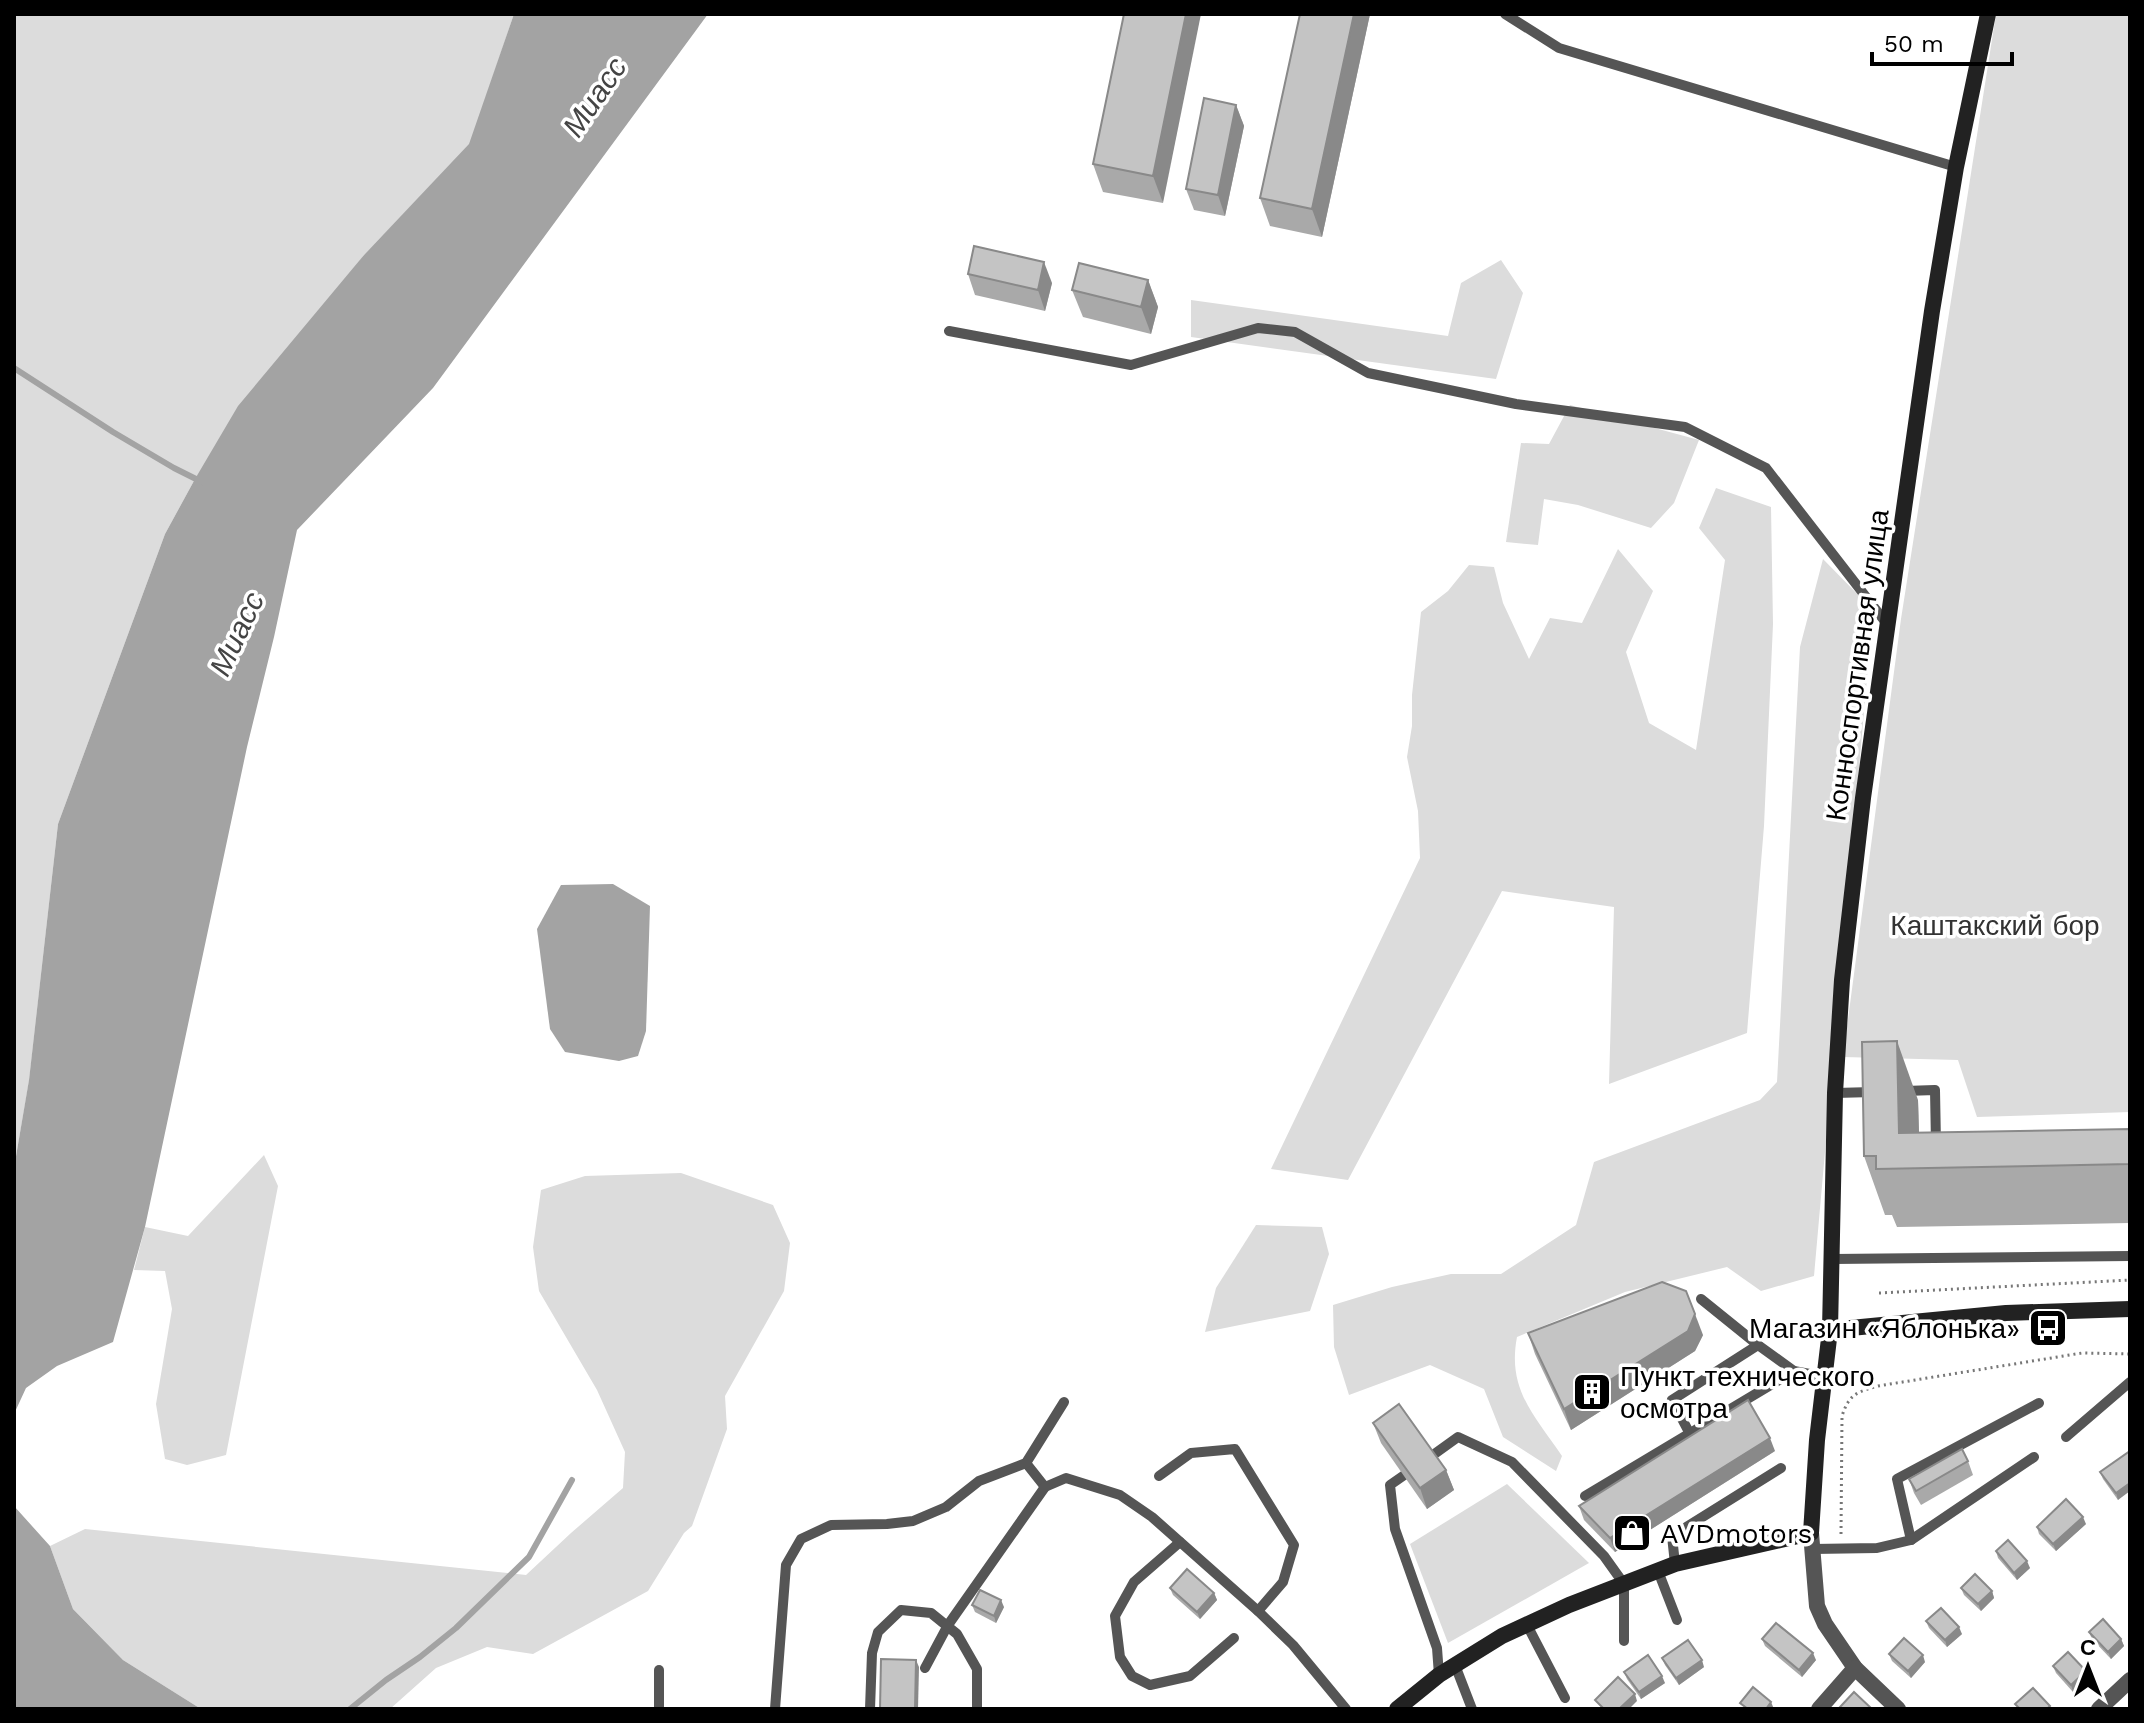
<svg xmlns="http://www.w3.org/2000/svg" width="2144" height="1723" font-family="'Work Sans',sans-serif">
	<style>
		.green { fill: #dcdcdc }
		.water { fill: #a3a3a3 }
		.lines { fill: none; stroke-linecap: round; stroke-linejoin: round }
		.stream { stroke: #a3a3a3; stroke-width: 6 }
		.path { stroke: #777; stroke-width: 3; stroke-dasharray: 2 4; stroke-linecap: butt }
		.service { stroke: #555; stroke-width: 10 }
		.minor { stroke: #555; stroke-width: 16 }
		.secondary { stroke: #222; stroke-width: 16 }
		.wall { fill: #a9a9a9 }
		.shaded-wall { fill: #898989 }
		.building { fill: #c4c4c4; stroke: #898989; stroke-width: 2 }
		.labels { text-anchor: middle; stroke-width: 7; stroke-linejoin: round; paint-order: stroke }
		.street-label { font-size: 28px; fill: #000; stroke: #fff }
		.park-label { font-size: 28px; fill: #333; stroke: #fff }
		.poi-label { font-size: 28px; fill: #000; stroke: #fff; text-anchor: start }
		.water-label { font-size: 30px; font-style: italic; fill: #444; stroke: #fff }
	</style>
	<rect width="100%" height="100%" fill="#fff"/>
	<g class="green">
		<path d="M 14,14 L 514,14 L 470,144 L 364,255 L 195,479 L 165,534 L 58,824 L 29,1081 L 14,1168 Z"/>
		<path d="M 1996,14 L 2130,14 L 2130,1112 L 1977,1117 L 1958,1060 L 1843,1057 L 1901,619 Z"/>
		<path d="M 1501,260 L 1523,293 L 1496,379 L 1191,337 L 1191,300 L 1448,336 L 1461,283 Z"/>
		<path d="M 1570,405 L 1699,440 L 1674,503 L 1651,528 L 1578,505 L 1544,499 L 1538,545 L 1506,542 L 1521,443 L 1549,444 Z"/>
		<path d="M 1716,488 L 1771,507 L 1773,624 L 1764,826 L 1747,1033 L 1609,1084 L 1614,907 L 1502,891 L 1348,1180 L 1271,1169 L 1420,858 L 1418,811 L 1407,757 L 1412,726 L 1412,695 L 1421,612 L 1448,591 L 1469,565 L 1494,567 L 1503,603 L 1529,659 L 1550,618 L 1582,623 L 1618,549 L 1653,591 L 1626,652 L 1649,723 L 1696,750 L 1725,560 L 1699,528 Z"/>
		<path d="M 1823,559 L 1873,610 L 1814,1276 L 1761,1291 L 1727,1267 L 1625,1292 L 1517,1337 C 1507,1389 1534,1415 1562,1456 L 1556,1471 L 1503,1437 L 1484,1389 L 1430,1365 L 1349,1395 L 1334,1347 L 1333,1305 L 1392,1287 L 1451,1274 L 1501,1274 L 1576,1225 L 1594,1162 L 1760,1100 L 1777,1082 L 1800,647 Z"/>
		<path d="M 264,1155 L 278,1186 L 226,1455 L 187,1465 L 165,1459 L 156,1404 L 172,1309 L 165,1271 L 134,1270 L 145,1227 L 188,1236 Z"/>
		<path d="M 681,1173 L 773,1205 L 790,1243 L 784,1291 L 725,1396 L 727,1429 L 692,1526 L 684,1533 L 648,1591 L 533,1654 L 487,1647 L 436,1668 L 390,1709 L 201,1709 L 123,1660 L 73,1609 L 50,1546 L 85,1529 L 526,1575 L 571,1533 L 623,1488 L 625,1452 L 597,1390 L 539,1291 L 533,1247 L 541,1190 L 585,1176 Z"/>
		<path d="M 1256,1225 L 1322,1227 L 1329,1254 L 1310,1311 L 1205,1332 L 1216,1288 Z"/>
		<path d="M 1507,1484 L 1589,1563 L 1448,1643 L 1410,1544 Z"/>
	</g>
	<g class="water">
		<path d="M 514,14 L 708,14 L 433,388 L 297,530 L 274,637 L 247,747 L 145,1227 L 113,1342 L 57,1366 L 26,1388 L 14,1414 L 14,1168 L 29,1080 L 58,824 L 165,534 L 195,479 L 238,406 L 364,255 L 469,144 Z"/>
		<path d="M 613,884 L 650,906 L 646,1031 L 638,1056 L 619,1061 L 565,1052 L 550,1029 L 537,929 L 561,885 Z"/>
		<path d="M 14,1506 L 50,1546 L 73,1609 L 123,1660 L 201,1709 L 14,1709 Z"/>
	</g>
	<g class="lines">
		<g class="stream">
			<path d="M 14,368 L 113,432 L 174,468 L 202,482"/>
			<path d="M 350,1709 L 386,1680 L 420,1657 L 456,1628 L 529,1557 L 572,1480"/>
		</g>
		<g class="path">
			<path d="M 1879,1293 L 2130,1280"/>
			<path d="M 1841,1534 L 1842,1416 C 1849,1394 1857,1392 1878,1386 L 2082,1353 L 2130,1354"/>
		</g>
		<g class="service">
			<path d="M 1505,14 L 1559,48 L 1956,167"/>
			<path d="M 949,331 L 1131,365 L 1258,328 L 1295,332 L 1368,373 L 1516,404 L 1685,427 L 1766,468 L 1887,624"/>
			<path d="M 1905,1091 L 1935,1090 L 1936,1144"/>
			<path d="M 1835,1093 L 1873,1092"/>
			<path d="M 1833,1259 L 2130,1256"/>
			<path d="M 1701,1299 L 1758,1345 L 1794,1371 L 1825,1377"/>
			<path d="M 1690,1434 L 1672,1400 L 1758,1345"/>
			<path d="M 2066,1437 L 2130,1382"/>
			<path d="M 1426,1460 L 1458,1437 L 1512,1462 L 1604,1556 L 1624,1584 L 1624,1641"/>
			<path d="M 1026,1463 L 1045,1487"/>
			<path d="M 1413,1469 L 1390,1485 L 1395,1529 L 1437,1648 L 1439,1675"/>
			<path d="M 1159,1476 L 1191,1453 L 1235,1449 L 1294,1545 L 1283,1582 L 1258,1611"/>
			<path d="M 1585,1496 L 1794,1371"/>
			<path d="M 1911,1540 L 1897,1479 L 2039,1403"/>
			<path d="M 1180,1542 L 1134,1582 L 1115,1616 L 1120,1657 L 1132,1676 L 1150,1685 L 1190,1676 L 1234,1638"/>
			<path d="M 1813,1549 L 1877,1548 L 1911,1540 L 2034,1457"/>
			<path d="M 1675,1564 L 1672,1536 L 1781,1468"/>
			<path d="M 1658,1571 L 1677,1620"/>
			<path d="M 1526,1623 L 1565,1698"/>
			<path d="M 1455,1665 L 1472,1709"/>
			<path d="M 925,1668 L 948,1625 L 1045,1487 L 1066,1478 L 1120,1495 L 1152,1517 L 1258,1611 L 1293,1645 L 1346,1709"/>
			<path d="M 659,1709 L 659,1670"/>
			<path d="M 775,1709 L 786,1565 L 801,1539 L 831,1525 L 887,1524 L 913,1521 L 946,1507 L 979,1481 L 1026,1463 L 1064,1402"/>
			<path d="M 870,1709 L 872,1653 L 878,1632 L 901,1610 L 931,1613 L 957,1634 L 977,1669 L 977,1709"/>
		</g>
		<g class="minor">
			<path d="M 1811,1533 L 1817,1606 L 1825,1624 L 1855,1668 L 1898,1709"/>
			<path d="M 1819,1709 L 1855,1668"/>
			<path d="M 2099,1709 L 2130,1680"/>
		</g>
		<g class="secondary">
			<path d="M 1830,1330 L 2006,1313 L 2130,1309"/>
			<path d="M 1397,1709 L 1439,1675 L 1502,1636 L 1569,1605 L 1675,1564 L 1811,1533 L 1817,1440 L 1830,1330 L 1835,1093 L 1842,980 L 1863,798 L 1932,311 L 1956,167 L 1988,14"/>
		</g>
	</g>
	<g class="wall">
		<path d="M 1124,14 L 1163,203 L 1103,192 L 1093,164 Z"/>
		<path d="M 1300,14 L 1370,14 L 1322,237 L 1270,226 L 1260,198 Z"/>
		<path d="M 1236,105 L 1244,126 L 1225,216 L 1194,210 L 1186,189 Z"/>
		<path d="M 968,274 L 1052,283 L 1045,311 L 975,295 Z"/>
		<path d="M 1148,280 L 1158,307 L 1151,334 L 1083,317 L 1072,290 Z"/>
		<path d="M 1918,1100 L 1919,1133 L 2130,1129 L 2130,1223 L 1897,1227 L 1892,1215 L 1885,1215 L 1864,1156 Z"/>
		<path d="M 1528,1333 L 1703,1335 L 1695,1351 L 1571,1430 L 1535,1354 Z"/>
		<path d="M 1373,1423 L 1446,1470 L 1454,1490 L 1427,1509 L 1381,1443 Z"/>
		<path d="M 1775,1451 L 1615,1552 L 1584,1520 L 1579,1506 Z"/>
		<path d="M 2130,1451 L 2118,1500 L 2103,1479 L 2100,1472 Z"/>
		<path d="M 1968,1461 L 1973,1475 L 1921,1505 L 1914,1493 L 1909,1479 Z"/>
		<path d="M 2086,1524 L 2056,1551 L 2039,1534 L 2037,1527 Z"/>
		<path d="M 1996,1551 L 2030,1568 L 2017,1580 L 1998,1558 Z"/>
		<path d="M 1170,1588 L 1214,1593 L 1217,1600 L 1200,1619 L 1173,1595 Z"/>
		<path d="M 1961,1588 L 1992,1591 L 1994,1598 L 1981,1611 L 1964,1595 Z"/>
		<path d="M 972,1605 L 1004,1607 L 996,1623 L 975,1612 Z"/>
		<path d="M 1926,1621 L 1962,1634 L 1947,1647 L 1929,1628 Z"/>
		<path d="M 2089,1632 L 2121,1639 L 2124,1646 L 2111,1659 L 2092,1639 Z"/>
		<path d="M 1762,1639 L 1816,1660 L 1802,1677 L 1765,1646 Z"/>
		<path d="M 1889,1654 L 1925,1662 L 1911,1678 L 1892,1661 Z"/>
		<path d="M 1662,1658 L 1704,1667 L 1679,1685 L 1665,1665 Z"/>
		<path d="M 2053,1666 L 2088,1678 L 2073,1692 L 2056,1673 Z"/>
		<path d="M 1624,1672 L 1665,1683 L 1641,1699 L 1627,1679 Z"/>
	</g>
	<g class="shaded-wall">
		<path d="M 1186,14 L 1201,14 L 1163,203 L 1153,176 Z"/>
		<path d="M 1354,14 L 1370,14 L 1322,237 L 1312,209 Z"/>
		<path d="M 1236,105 L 1244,126 L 1225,216 L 1218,195 Z"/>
		<path d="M 1044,262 L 1052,283 L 1045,311 L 1038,290 Z"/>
		<path d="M 1148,280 L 1158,307 L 1151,334 L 1141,307 Z"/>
		<path d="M 1897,1041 L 1918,1100 L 1920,1168 L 1899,1133 Z"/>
		<path d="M 1695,1314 L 1703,1335 L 1695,1351 L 1571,1430 L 1564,1409 Z"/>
		<path d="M 1770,1438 L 1775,1451 L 1615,1552 L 1610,1538 Z"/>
		<path d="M 1446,1470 L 1454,1490 L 1427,1509 L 1420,1488 Z"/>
		<path d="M 2130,1483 L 2130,1491 L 2118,1500 L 2116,1493 Z"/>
		<path d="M 2083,1517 L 2086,1524 L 2056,1551 L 2053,1544 Z"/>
		<path d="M 2027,1561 L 2030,1568 L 2017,1580 L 2014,1573 Z"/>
		<path d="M 1992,1591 L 1994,1598 L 1981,1611 L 1978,1604 Z"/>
		<path d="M 1214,1593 L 1217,1600 L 1200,1619 L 1197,1612 Z"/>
		<path d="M 1001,1600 L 1004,1607 L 996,1623 L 994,1616 Z"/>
		<path d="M 1959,1627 L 1962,1634 L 1947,1647 L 1945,1640 Z"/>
		<path d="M 2121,1639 L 2124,1646 L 2111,1659 L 2108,1652 Z"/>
		<path d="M 1813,1653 L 1816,1660 L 1802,1677 L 1799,1670 Z"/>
		<path d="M 1923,1655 L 1925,1662 L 1911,1678 L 1908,1671 Z"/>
		<path d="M 916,1660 L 919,1667 L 918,1709 L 915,1709 Z"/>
		<path d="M 1702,1660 L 1704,1667 L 1679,1685 L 1676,1678 Z"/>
		<path d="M 2086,1671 L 2088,1678 L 2073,1692 L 2071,1685 Z"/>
		<path d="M 1662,1676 L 1665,1683 L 1641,1699 L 1639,1692 Z"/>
		<path d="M 1635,1694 L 1637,1701 L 1629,1709 L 1619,1709 Z"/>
		<path d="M 1771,1702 L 1774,1709 L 1766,1709 Z"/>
	</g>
	<g class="building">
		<path d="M 1124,14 L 1186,14 L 1153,176 L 1093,164 Z"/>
		<path d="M 1300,14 L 1354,14 L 1312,209 L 1260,198 Z"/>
		<path d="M 1204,98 L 1236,105 L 1218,195 L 1186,189 Z"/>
		<path d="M 974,246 L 1044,262 L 1038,290 L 968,274 Z"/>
		<path d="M 1079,263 L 1148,280 L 1141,307 L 1072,290 Z"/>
		<path d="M 1897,1041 L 1899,1133 L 2130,1129 L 2130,1164 L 1876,1169 L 1876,1156 L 1864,1156 L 1862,1042 Z"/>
		<path d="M 1662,1282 L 1686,1291 L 1695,1314 L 1688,1331 L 1564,1409 L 1528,1333 Z"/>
		<path d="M 1748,1400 L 1770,1438 L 1610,1538 L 1579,1506 Z"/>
		<path d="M 1399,1404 L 1446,1470 L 1420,1488 L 1373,1423 Z"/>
		<path d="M 1962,1449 L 1968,1461 L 1916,1491 L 1909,1479 Z"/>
		<path d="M 2130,1451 L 2130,1483 L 2116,1493 L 2100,1472 Z"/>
		<path d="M 2066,1499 L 2083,1517 L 2053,1544 L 2037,1527 Z"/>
		<path d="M 2008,1540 L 2027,1561 L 2014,1573 L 1996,1551 Z"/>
		<path d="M 1187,1569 L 1214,1593 L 1197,1612 L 1170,1588 Z"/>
		<path d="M 1975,1574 L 1992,1591 L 1978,1604 L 1961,1588 Z"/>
		<path d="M 980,1590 L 1001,1600 L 994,1616 L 972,1605 Z"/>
		<path d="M 1941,1608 L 1959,1627 L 1945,1640 L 1926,1621 Z"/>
		<path d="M 2103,1619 L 2121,1639 L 2108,1652 L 2089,1632 Z"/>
		<path d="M 1776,1623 L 1813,1653 L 1799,1670 L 1762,1639 Z"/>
		<path d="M 1904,1638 L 1923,1655 L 1908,1671 L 1889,1654 Z"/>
		<path d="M 1688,1640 L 1702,1660 L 1676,1678 L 1662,1658 Z"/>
		<path d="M 2068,1652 L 2086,1671 L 2071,1685 L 2053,1666 Z"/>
		<path d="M 1648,1655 L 1662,1676 L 1639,1692 L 1624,1672 Z"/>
		<path d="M 881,1659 L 916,1660 L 915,1709 L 880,1709 Z"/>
		<path d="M 1618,1677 L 1635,1694 L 1619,1709 L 1604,1709 L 1595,1700 Z"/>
		<path d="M 1753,1687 L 1771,1702 L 1766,1709 L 1748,1709 L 1740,1703 Z"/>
		<path d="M 2033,1688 L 2050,1706 L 2047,1709 L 2020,1709 L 2015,1704 Z"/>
		<path d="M 1854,1692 L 1872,1709 L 1842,1709 L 1840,1707 Z"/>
	</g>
	<defs>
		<g id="bus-square" transform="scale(2)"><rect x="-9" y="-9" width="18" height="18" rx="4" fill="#000" stroke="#fff"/><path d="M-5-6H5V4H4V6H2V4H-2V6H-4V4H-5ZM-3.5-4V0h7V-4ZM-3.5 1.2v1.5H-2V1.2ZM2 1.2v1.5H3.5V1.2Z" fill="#fff"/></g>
		<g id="building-square" transform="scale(2)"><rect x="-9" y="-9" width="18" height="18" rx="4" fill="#000" stroke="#fff"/><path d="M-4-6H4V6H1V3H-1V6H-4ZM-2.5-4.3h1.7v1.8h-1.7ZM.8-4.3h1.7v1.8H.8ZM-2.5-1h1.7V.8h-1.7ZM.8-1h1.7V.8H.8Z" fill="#fff"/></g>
		<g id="shop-square" transform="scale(2)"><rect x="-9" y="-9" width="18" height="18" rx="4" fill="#000" stroke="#fff"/><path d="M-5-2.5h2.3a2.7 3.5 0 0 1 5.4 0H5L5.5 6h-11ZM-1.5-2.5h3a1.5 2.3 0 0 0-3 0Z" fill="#fff"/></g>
	</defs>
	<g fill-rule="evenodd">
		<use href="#bus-square" x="2048" y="1328"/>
		<use href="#building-square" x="1592" y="1392"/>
		<use href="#shop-square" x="1632" y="1533"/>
	</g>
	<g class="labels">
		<g class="street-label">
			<text transform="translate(1857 665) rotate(-82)" y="10">Конноспортивная улица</text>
		</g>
		<g class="park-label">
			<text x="1995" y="935">Каштакский бор</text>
		</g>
		<g class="poi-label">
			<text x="2020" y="1338" text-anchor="end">Магазин «Яблонька»</text>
			<text x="1620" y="1386">Пункт технического<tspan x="1620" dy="32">осмотра</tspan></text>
			<text x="1660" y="1543">AVDmotors</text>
		</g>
		<g class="water-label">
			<text transform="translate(595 97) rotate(-56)" y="10">Миасс</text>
			<text transform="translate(237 634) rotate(-65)" y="10">Миасс</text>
		</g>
	</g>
	<rect width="2144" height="1723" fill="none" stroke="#000000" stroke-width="32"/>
	<g transform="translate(2088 1667)" stroke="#ffffff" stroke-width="6" paint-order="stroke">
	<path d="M0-6L14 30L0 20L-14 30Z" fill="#000000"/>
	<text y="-12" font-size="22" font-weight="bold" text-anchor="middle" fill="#000000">С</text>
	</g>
	<path d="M1872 52v12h140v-12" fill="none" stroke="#000000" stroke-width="4"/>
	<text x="1884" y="52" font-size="24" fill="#000000" stroke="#ffffff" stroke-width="6" paint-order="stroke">50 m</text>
</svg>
